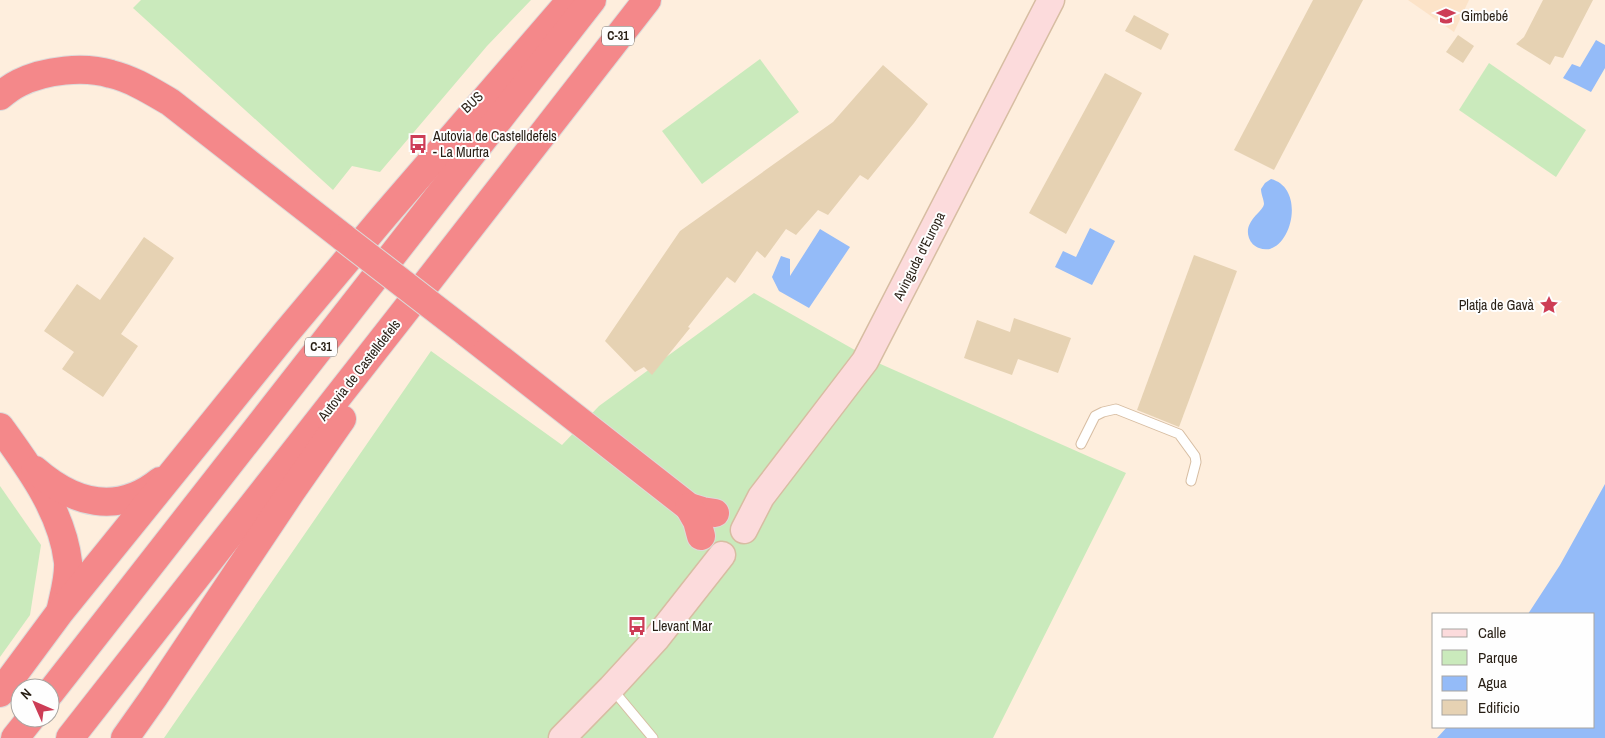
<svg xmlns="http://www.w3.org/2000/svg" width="1605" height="738" font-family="'Archivo Narrow',sans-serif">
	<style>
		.built { fill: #fce3c8 }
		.green { fill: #caeabc }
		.water { fill: #94bbf8 }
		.building { fill: #e6d2b3 }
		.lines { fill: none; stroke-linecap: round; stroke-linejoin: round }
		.lane-casing { stroke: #d7bda2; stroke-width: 11 }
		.secondary-casing { stroke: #d7bda2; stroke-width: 29 }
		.highway-casing { stroke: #dddbda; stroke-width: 30 }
		.lane { stroke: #fff; stroke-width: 9 }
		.secondary { stroke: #fcdbdc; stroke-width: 26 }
		.highway { stroke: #f4888a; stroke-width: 28 }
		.highway-bridge-casing { stroke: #dddbda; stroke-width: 30; stroke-linecap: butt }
		.highway-bridge { stroke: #f4888a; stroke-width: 28 }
		.labels { text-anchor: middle; stroke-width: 4; stroke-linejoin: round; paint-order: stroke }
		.shield { fill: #fefefe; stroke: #68625b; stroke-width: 1 }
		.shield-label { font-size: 12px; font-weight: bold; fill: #281f15 }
		.poi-label { font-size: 14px; fill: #281f15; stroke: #fefefe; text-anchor: start }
		.street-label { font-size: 14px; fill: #281f15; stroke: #fefefe }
	</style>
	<rect width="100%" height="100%" fill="#feeedd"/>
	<path class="built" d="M 1408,0 L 1469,0 L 1454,32 Z"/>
	<g class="green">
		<path d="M 141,0 L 531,0 L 487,46 L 380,172 L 352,166 L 333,190 L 133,8 Z"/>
		<path d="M 760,59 L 799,112 L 702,184 L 662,131 Z"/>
		<path d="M 1489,63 L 1586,130 L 1556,177 L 1459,110 Z"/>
		<path d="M 754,293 L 876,362 L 1126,473 L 993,738 L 164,738 L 431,351 L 562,445 L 599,406 Z"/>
		<path d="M 0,486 L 41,545 L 30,615 L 0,657 Z"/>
	</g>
	<g class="water">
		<path d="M 1596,40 L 1605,45 L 1605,68 L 1591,92 L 1563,78 L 1572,64 L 1580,67 Z"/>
		<path d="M 1271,179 C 1309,189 1289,260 1259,248 C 1254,246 1251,243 1249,238 C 1243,221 1263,212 1264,204 C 1264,200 1261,194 1261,189 L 1265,183 Z"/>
		<path d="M 1090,228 L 1115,241 L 1092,285 L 1055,267 L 1063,251 L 1076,257 Z"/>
		<path d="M 820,229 L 850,247 L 809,308 L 779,291 L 772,277 L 781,256 L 790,259 L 790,276 Z"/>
		<path d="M 1605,484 L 1605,738 L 1437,738 L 1447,727 L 1594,727 L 1594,614 L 1528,614 L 1560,565 Z"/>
	</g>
	<g class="building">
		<path d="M 1313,0 L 1363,0 L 1274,170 L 1234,150 Z"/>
		<path d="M 1543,0 L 1593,0 L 1563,58 L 1555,56 L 1550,65 L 1516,44 L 1524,37 Z"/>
		<path d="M 1134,15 L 1169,34 L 1161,50 L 1125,31 Z"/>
		<path d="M 1458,35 L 1474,46 L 1463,63 L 1446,52 Z"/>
		<path d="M 883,65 L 928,104 L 914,123 L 868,180 L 860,175 L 828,215 L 818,210 L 796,235 L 786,229 L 765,258 L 757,251 L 735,283 L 727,277 L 688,327 L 690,328 L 652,375 L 644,367 L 635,372 L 605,341 L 680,231 L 833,122 Z"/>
		<path d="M 1105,73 L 1142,93 L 1066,234 L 1029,213 Z"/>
		<path d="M 144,237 L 174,258 L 121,334 L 138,346 L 103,397 L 62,369 L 74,352 L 44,331 L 77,284 L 100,300 Z"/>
		<path d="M 1194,255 L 1237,271 L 1179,427 L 1137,410 Z"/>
		<path d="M 1014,318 L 1071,338 L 1058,373 L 1018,359 L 1012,375 L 964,358 L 977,320 L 1010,332 Z"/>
	</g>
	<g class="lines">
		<g class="lane-casing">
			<g id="lane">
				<path d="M 1081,444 L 1095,416 L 1103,412 L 1116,409 L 1179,434 L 1195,456 L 1196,462 L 1191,481"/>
				<path d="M 613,690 L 653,738"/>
			</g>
		</g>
		<g class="secondary-casing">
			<g id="secondary">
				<path d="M 744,530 L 761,497 L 865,361 L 1051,0"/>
				<path d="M 562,738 L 611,688 L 656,639 L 722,555"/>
			</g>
		</g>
		<g class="highway-casing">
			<g id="highway">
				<path d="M 0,96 C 6,91 13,86 19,83 C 45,70 84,66 111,74 C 132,79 151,91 170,102 L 344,238"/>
				<path d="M 467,333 L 689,507 L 702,511 L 715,513"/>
				<path d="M 0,427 C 29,467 62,511 68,562 C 69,577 64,594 61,608"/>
				<path d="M 35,470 C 73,503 117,516 160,481"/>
				<path d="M 689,507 L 697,521 L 701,536"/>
				<path d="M 0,693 L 60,612 L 285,334 L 385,215 L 571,0"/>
				<path d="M 50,693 L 592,0"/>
				<path d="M 15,738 L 31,718"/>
				<path d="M 70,738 L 401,316 L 647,0"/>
				<path d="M 125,738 L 154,697 L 291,492 L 342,419"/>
			</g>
		</g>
		<use href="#lane" class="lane"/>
		<use href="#secondary" class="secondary"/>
		<use href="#highway" class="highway"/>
		<g class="highway-bridge-casing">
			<path id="highway-bridge" d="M 344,238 L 467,333"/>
		</g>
		<use href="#highway-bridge" class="highway-bridge"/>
	</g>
	<defs>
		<g id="school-bare" transform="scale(1.5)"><path d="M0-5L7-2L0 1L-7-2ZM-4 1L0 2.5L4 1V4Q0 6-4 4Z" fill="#cd3d56" stroke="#fefefe" stroke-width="2.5" paint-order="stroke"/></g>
		<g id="bus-bare" transform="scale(1.5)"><path d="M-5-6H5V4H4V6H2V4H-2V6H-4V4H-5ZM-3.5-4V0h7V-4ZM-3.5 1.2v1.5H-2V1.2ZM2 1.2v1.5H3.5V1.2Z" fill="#cd3d56" stroke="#fefefe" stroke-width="2.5" paint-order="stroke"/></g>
		<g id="sight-bare" transform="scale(1.5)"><path d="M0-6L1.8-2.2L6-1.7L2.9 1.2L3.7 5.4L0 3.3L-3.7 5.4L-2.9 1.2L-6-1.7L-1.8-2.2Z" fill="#cd3d56" stroke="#fefefe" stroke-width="2.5" paint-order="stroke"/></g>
	</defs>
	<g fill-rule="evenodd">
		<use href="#school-bare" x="1446" y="16"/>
		<use href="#bus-bare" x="418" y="144"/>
		<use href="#sight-bare" x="1549" y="305"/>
		<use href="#bus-bare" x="637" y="626"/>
	</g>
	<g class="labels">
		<g class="shield">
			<rect x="602" y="26.5" width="32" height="19" rx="4"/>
			<rect x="305" y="337.5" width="32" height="19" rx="4"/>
		</g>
		<g class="shield-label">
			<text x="618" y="40">C-31</text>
			<text x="321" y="351">C-31</text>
		</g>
		<g class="poi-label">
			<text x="1461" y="21">Gimbebé</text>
			<text x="433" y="141">Autovia de Castelldefels<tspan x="433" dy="16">- La Murtra</tspan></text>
			<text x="1534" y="310" text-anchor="end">Platja de Gavà</text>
			<text x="652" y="631">Llevant Mar</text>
		</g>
		<g class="street-label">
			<text transform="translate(472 102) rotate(-43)" y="5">BUS</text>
			<text transform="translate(919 256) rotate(-63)" y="5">Avinguda d'Europa</text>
			<text transform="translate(359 370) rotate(-52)" y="5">Autovia de Castelldefels</text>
		</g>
	</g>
	<rect x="1432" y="613" width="162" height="115" fill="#fefefe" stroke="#a8a5a1"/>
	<rect x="1442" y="629" width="25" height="8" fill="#fcdbdc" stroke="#a8a5a1"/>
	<text x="1478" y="638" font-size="15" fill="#281f15">Calle</text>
	<rect x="1442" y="650" width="25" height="15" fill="#caeabc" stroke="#a8a5a1"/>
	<text x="1478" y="663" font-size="15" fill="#281f15">Parque</text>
	<rect x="1442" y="676" width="25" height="15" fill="#94bbf8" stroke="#a8a5a1"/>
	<text x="1478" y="688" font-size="15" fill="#281f15">Agua</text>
	<rect x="1442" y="700" width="25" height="15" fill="#e6d2b3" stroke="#a8a5a1"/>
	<text x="1478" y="713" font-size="15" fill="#281f15">Edificio</text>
	<g transform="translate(35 703) rotate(315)"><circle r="24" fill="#fefefe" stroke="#a8a5a1"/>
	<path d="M0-4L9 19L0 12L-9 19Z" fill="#cd3d56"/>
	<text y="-8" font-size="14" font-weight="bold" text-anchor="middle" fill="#281f15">N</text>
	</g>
</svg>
